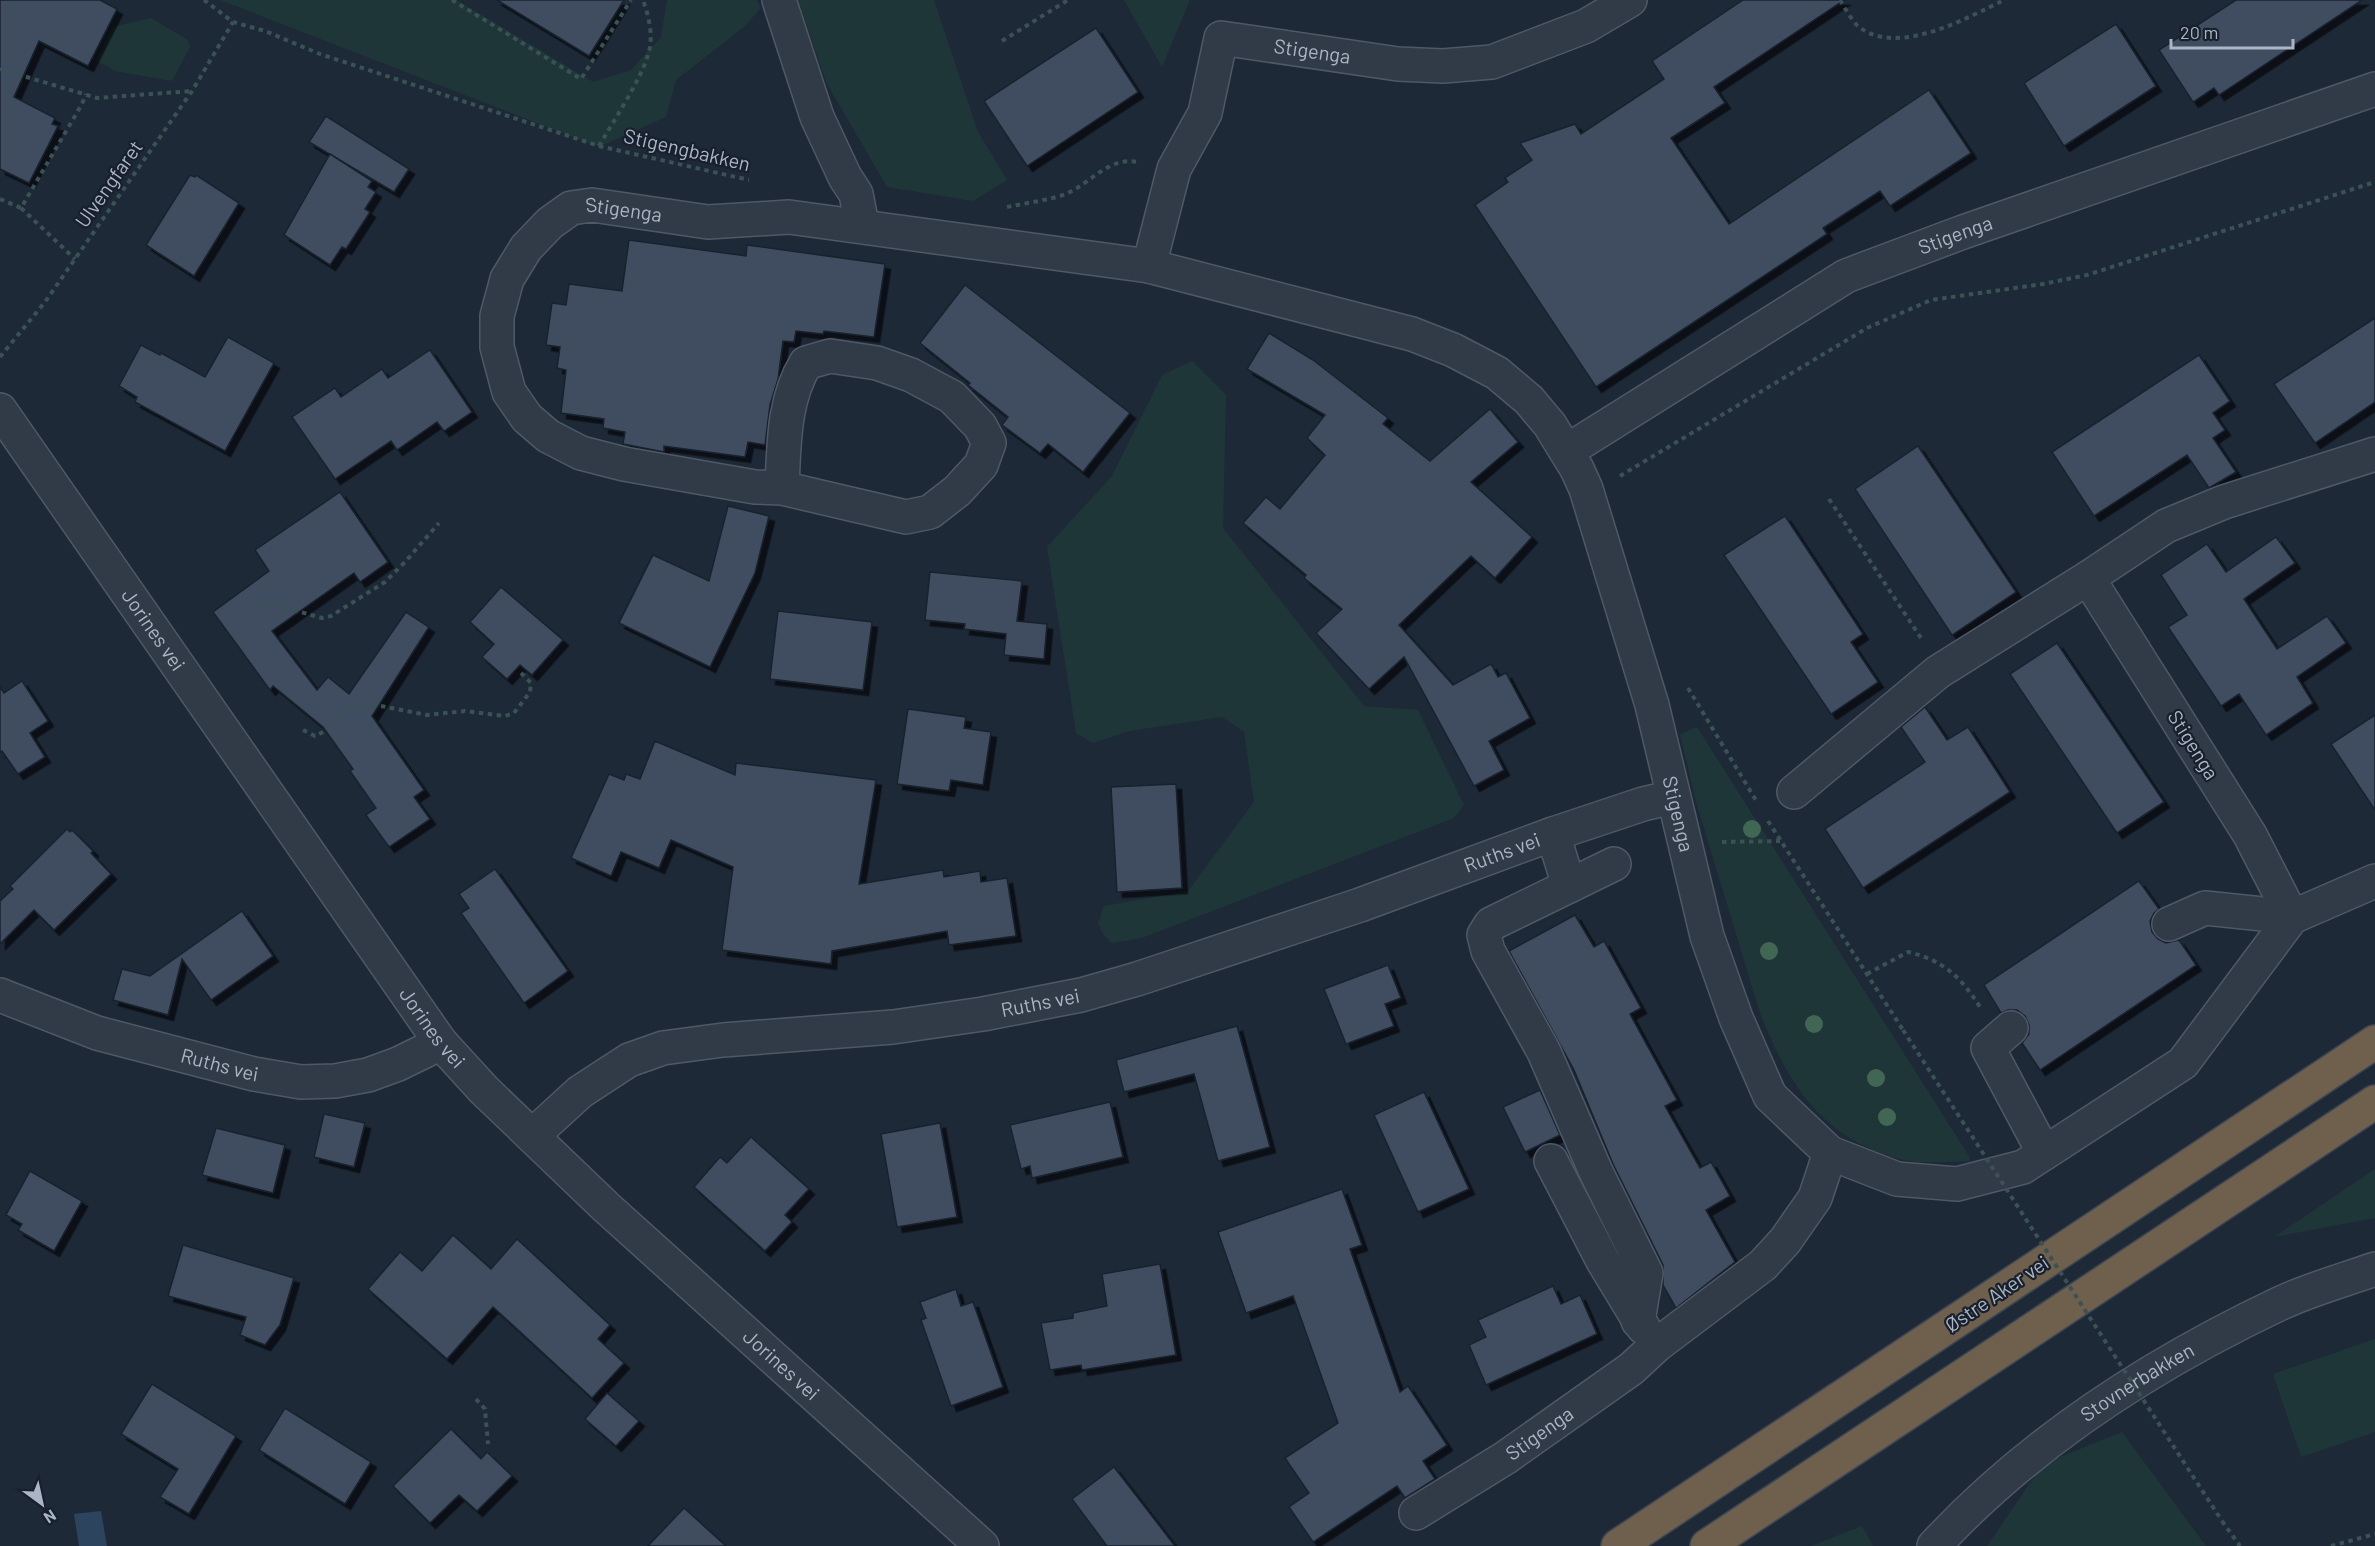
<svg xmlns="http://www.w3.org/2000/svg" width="2375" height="1546" font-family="Barlow,sans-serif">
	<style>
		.green { fill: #1f3638 }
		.water { fill: #2d445e }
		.building { fill: #404e60; stroke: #19222e; stroke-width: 1.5; filter: url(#shadow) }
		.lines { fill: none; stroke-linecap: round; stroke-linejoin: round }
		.minor-casing { stroke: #4f5866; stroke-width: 36 }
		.highway-casing { stroke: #3c4552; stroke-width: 36 }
		.path { stroke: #3a5253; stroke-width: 4; stroke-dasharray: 4.5 4.5; stroke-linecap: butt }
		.minor { stroke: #313b48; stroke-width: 33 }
		.highway { stroke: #6e604d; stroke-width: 33 }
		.path-bridge { stroke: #3a5253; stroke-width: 4; stroke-dasharray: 4.5 4.5; stroke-linecap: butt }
		.tree { fill: #426654 }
		.labels { text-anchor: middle; stroke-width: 4.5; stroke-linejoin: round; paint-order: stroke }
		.street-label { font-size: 20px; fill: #abb5c5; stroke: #17202c }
	</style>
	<defs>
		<filter id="shadow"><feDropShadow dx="5.5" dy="5.5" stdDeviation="0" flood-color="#0009"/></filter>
	</defs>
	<rect width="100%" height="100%" fill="#1d2937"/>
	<g class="green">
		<path d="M 220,0 L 456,0 L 593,82 L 631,70 L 661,37 L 667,0 L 757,0 L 761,8 L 745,26 L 676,80 L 666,117 L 599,147 Z"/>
		<path d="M 798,0 L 934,0 L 978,132 L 1007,180 L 973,201 L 887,187 L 826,82 Z"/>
		<path d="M 1124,0 L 1190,0 L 1162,67 Z"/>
		<path d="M 151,18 L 188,40 L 190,47 L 172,81 L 115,71 L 96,60 L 113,27 Z"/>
		<path d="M 1192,361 L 1226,395 L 1223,528 L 1364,706 L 1418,710 L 1464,805 L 1454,818 L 1142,938 L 1112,943 L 1103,934 L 1098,923 L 1104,906 L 1188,891 L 1254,802 L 1244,732 L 1222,717 L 1129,731 L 1093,743 L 1076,733 L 1047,547 L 1112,476 L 1162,375 Z"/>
		<path d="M 1697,727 L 1969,1156 L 1970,1161 C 1946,1162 1920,1165 1896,1158 C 1820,1136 1788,1083 1760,1013 L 1696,802 L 1680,734 Z"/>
		<path d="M 2375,1169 L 2375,1218 L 2274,1237 Z"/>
		<path d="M 2375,1339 L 2375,1432 L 2301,1457 L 2273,1374 Z"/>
		<path d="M 2122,1432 L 2206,1546 L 1987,1546 L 2043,1464 Z"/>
		<path d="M 1862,1526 L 1873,1546 L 1811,1546 Z"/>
	</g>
	<path class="water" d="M 101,1511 L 107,1546 L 79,1546 L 74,1514 Z"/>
	<g class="building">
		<path d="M 0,0 L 100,0 L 117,9 L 88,66 L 39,41 L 14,97 L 55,118 L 52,124 L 58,126 L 29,183 L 0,169 Z"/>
		<path d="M 497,0 L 624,0 L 589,56 Z"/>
		<path d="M 1743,0 L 1844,0 L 1714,87 L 1725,103 L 1671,138 L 1729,224 L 1929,90 L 1971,153 L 1890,206 L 1880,191 L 1823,228 L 1827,234 L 1596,387 L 1475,205 L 1508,182 L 1505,178 L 1532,160 L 1520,143 L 1575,124 L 1581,134 L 1664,79 L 1652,61 Z"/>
		<path d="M 2236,0 L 2362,0 L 2219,95 L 2214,88 L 2193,102 L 2159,50 Z"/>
		<path d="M 2116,24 L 2156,86 L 2064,146 L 2024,83 Z"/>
		<path d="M 1096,28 L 1138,92 L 1027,166 L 984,101 Z"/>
		<path d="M 326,116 L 409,169 L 394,192 L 309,142 Z"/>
		<path d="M 330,154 L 372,181 L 368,187 L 376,192 L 365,209 L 370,212 L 346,249 L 342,247 L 330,265 L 284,235 Z"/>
		<path d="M 190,175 L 195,177 L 196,175 L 239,203 L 194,276 L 146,245 Z"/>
		<path d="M 629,240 L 746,256 L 747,245 L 885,264 L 874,337 L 824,331 L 823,334 L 796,331 L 794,342 L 783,341 L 778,379 L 770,405 L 765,445 L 748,442 L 745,457 L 664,446 L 664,452 L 623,444 L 625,432 L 603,428 L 604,419 L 561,413 L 566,370 L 557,368 L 560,347 L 546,345 L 552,303 L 566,305 L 569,284 L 622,291 Z"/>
		<path d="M 965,285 L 1130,413 L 1083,472 L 1048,444 L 1040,453 L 1002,425 L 1008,417 L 968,385 L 970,383 L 920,343 Z"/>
		<path d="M 2375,318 L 2375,402 L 2315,443 L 2274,384 Z"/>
		<path d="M 1269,333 L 1313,360 L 1388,418 L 1383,424 L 1430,461 L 1490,409 L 1518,442 L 1471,482 L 1532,537 L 1495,578 L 1471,556 L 1399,625 L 1453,685 L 1491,664 L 1498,677 L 1506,673 L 1530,718 L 1489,741 L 1504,770 L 1474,786 L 1404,657 L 1369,689 L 1316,633 L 1342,609 L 1304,578 L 1306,575 L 1243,523 L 1266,497 L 1280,509 L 1325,455 L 1307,438 L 1325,415 L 1247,369 Z"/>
		<path d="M 228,337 L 274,363 L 225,451 L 135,402 L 137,397 L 119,386 L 141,345 L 160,355 L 161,353 L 205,377 Z"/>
		<path d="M 430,350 L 472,412 L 444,431 L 437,422 L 397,450 L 391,441 L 335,479 L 292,417 L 335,388 L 341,397 L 382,369 L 388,378 Z"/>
		<path d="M 2199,355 L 2230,401 L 2213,413 L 2225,430 L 2213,438 L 2236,472 L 2209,488 L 2187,455 L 2094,516 L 2052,452 Z"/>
		<path d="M 1918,446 L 2016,592 L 1952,635 L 1855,489 Z"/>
		<path d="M 340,492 L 388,562 L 360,582 L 354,573 L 272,631 L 317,690 L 328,677 L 349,694 L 406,612 L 429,627 L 372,716 L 424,790 L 414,797 L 430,819 L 389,847 L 366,815 L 376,808 L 350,771 L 353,769 L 323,727 L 273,686 L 270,690 L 213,612 L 269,571 L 255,550 Z"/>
		<path d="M 728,506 L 769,516 L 755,573 L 710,667 L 619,623 L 653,555 L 709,581 Z"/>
		<path d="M 1785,516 L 1863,634 L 1851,642 L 1878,682 L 1831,714 L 1724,555 Z"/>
		<path d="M 2276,537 L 2295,563 L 2244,599 L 2277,649 L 2327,616 L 2346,643 L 2297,677 L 2313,703 L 2266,735 L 2239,694 L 2221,706 L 2168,627 L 2187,615 L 2161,575 L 2207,544 L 2226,572 Z"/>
		<path d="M 930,572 L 1022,581 L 1017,621 L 1047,624 L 1044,659 L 1004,655 L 1006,634 L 964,629 L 965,624 L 925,620 Z"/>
		<path d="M 501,587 L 563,640 L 532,675 L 520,665 L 507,679 L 482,657 L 494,644 L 470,622 Z"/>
		<path d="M 778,611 L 872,622 L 863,690 L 770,679 Z"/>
		<path d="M 2057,643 L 2164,802 L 2117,833 L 2010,674 Z"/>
		<path d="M 22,681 L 48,721 L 30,733 L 45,757 L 18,774 L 2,751 L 0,752 L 0,687 L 4,693 Z"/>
		<path d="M 1925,707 L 1947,740 L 1968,727 L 2010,792 L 1863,888 L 1825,829 L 1925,762 L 1901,727 Z"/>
		<path d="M 908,709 L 966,717 L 964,728 L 991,732 L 983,785 L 951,780 L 949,791 L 897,784 Z"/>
		<path d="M 2375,715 L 2375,810 L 2331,744 Z"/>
		<path d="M 655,741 L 735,775 L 736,763 L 876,780 L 859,884 L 943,870 L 944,877 L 980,871 L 981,882 L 1007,878 L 1016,936 L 949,945 L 947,931 L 832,951 L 831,964 L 722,950 L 733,867 L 671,840 L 659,868 L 621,852 L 611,876 L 571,858 L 609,774 L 624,780 L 626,774 L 640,779 Z"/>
		<path d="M 1176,784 L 1182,888 L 1117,892 L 1111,787 Z"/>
		<path d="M 67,829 L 70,832 L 72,830 L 93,851 L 91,853 L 111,874 L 54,930 L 34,910 L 0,944 L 0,901 L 13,889 L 10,886 Z"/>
		<path d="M 495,869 L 568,971 L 524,1003 L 461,913 L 469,908 L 459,894 Z"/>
		<path d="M 2139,881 L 2159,909 L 2154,913 L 2150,921 L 2152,932 L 2158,939 L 2166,943 L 2179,940 L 2196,965 L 2040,1070 L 2022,1043 L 2029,1034 L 2029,1025 L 2025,1016 L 2017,1010 L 2008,1010 L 2001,1013 L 1984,985 Z"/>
		<path d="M 242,911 L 273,956 L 211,1000 L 182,959 L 168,1015 L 113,1000 L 122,969 L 150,976 Z"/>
		<path d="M 1575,915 L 1594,947 L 1604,941 L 1641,1008 L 1630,1014 L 1677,1100 L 1665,1106 L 1700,1168 L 1711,1162 L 1730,1196 L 1706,1210 L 1735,1262 L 1676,1308 L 1663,1285 L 1663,1265 L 1613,1164 L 1574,1070 L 1509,951 Z"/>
		<path d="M 1388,965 L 1401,998 L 1385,1004 L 1394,1026 L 1346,1044 L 1324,989 Z"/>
		<path d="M 1237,1026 L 1270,1147 L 1218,1161 L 1194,1074 L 1124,1092 L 1116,1060 Z"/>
		<path d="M 1540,1090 L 1560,1135 L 1525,1152 L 1503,1107 Z"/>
		<path d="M 1424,1092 L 1469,1189 L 1418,1212 L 1374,1115 Z"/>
		<path d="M 1110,1102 L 1123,1157 L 1032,1178 L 1030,1166 L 1021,1169 L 1010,1125 Z"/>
		<path d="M 324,1114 L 365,1123 L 354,1167 L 314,1157 Z"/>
		<path d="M 940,1123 L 957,1217 L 897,1227 L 881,1134 Z"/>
		<path d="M 216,1128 L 285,1145 L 273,1193 L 202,1175 Z"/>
		<path d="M 751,1137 L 809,1189 L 785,1215 L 792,1222 L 765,1251 L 694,1187 L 720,1157 L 727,1163 Z"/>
		<path d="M 30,1171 L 82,1201 L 54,1251 L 18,1230 L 22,1224 L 6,1215 Z"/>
		<path d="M 1342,1189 L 1362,1245 L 1350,1249 L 1400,1392 L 1408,1386 L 1447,1445 L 1423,1461 L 1435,1479 L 1405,1498 L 1397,1486 L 1313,1542 L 1289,1507 L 1309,1493 L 1285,1458 L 1338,1423 L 1293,1296 L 1246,1313 L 1218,1232 Z"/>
		<path d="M 453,1235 L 491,1269 L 517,1239 L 610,1325 L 598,1339 L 624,1363 L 592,1398 L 493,1307 L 447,1359 L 368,1289 L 400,1252 L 422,1271 Z"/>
		<path d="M 183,1245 L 294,1278 L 280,1325 L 265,1345 L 240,1335 L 246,1317 L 168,1296 Z"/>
		<path d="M 1160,1264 L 1176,1355 L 1082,1370 L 1081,1365 L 1050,1370 L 1041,1323 L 1073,1318 L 1073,1313 L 1107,1306 L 1102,1274 Z"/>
		<path d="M 1553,1286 L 1561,1304 L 1580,1295 L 1597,1334 L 1486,1385 L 1469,1345 L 1486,1337 L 1478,1320 Z"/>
		<path d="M 956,1289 L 961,1306 L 973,1302 L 1003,1387 L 951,1406 L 921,1320 L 926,1318 L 920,1302 Z"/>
		<path d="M 152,1384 L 236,1436 L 189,1514 L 160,1497 L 178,1469 L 121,1434 Z"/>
		<path d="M 607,1393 L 639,1421 L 616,1446 L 585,1419 Z"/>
		<path d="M 285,1408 L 371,1462 L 345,1504 L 259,1450 Z"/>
		<path d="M 451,1429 L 481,1459 L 487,1452 L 512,1476 L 477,1511 L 459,1495 L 430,1523 L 393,1486 Z"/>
		<path d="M 1114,1467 L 1175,1546 L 1107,1546 L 1072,1499 Z"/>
		<path d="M 684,1508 L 726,1546 L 648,1546 Z"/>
	</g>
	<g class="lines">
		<g class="minor-casing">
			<g id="minor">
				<path d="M 779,0 L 817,117 L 845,177 L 856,194 L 862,225"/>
				<path id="s1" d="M 1149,266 L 1174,169 L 1205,113 L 1221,38 L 1398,64 L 1443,66 L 1492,62 L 1586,26 L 1630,0"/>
				<path id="s2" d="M 0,410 L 441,1043 L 484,1090 L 606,1207 L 982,1546"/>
				<path id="s3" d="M 1567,451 L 1846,276 L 1963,232 L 2375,89"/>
				<path id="s4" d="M 782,488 C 784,446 783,400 806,363 L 830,356 L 877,363 L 911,375 L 952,397 L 980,426 L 989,443 L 981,465 L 957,491 L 930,512 L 906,517 L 782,488 L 755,487 L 624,464 L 581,453 L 548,436 L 527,418 L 509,392 L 497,347 L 497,316 L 507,279 L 526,248 L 550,223 L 571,208 L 592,205 L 708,222 L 789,217 L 1149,266 L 1412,334 L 1453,350 L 1497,373 L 1529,400 L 1550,425 L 1577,469 L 1586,489 L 1652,705 L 1707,936 L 1736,1018 L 1770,1096 L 1830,1153 L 1897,1179 L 1957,1184 L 2023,1167 L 2183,1063 L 2292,917 L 2375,881"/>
				<path d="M 1794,792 L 1938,672 L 2088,578"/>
				<path d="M 1553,834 L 1569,886"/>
				<path d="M 1614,864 L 1491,924 L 1484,935 L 1488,951 L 1544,1052 L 1596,1172 L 1646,1273 L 1638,1321"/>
				<path d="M 2292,917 L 2250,835 L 2088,578 L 2166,526 L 2224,502 L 2375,454"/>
				<path d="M 2169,924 L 2205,908 L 2292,917"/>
				<path id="s5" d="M 0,995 L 97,1033 L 254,1074 L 301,1082 L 335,1081 L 368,1075 L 398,1064 L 441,1043"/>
				<path d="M 2011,1028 L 1988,1048 L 2044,1153"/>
				<path id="s6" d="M 532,1136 L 580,1092 L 629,1060 L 663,1048 L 723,1040 L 893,1027 L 983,1014 L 1081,995 L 1137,979 L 1360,905 L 1553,834 L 1643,804 L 1673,797"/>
				<path d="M 1551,1161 L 1603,1261 L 1643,1327"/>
				<path id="s7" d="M 1416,1513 L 1505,1458 L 1631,1369 L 1657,1345 L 1763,1265 L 1785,1241 L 1815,1198 L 1830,1153"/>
				<path id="s8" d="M 1934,1546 C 2031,1441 2152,1364 2281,1303 C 2311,1289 2344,1280 2375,1269"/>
			</g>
		</g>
		<g class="highway-casing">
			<g id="highway">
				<path d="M 1618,1546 L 2375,1042"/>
				<path d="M 1707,1546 L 2375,1102"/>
			</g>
		</g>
		<g class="path">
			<path d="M 204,0 L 233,22 L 265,31 L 320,54 L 599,146 L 749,180"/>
			<path d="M 452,0 L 581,79 L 631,0"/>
			<path d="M 1840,0 C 1845,8 1852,21 1859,27 C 1898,57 1967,18 2004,0"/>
			<path d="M 1002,41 L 1068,0"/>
			<path d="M 0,69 L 97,98 L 192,91"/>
			<path d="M 599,146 C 614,120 639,83 648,55 C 654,37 649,17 643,0"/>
			<path d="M 0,199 L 21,208 L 82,104 L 86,94"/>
			<path d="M 1007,207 C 1025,203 1045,201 1063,195 C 1089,186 1107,156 1138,162"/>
			<path d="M 21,208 L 75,259"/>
			<path d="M 0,357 L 45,302 L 192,91 L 233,22"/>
			<path d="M 1620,476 L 1867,328 L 1931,300 L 2043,284 L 2087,275 L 2375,182"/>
			<path d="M 1829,499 L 1921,638"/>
			<path d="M 259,606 L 264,603 L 272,604 L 322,618 L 331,616 L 385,582 L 405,562 L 439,523"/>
			<path d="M 1688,688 L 1757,802"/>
			<path d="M 303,730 L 315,736 L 323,732 L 349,708 L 376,705 L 427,715 L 465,711 L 505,716 L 514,713 L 530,692 L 531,683 L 518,670"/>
			<path d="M 1768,821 L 1903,1030"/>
			<path d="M 1722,842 L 1780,841"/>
			<path d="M 1867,974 L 1908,952 C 1943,960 1961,977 1980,1007"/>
			<path d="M 476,1399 L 485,1409 L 488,1444"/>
			<path d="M 2222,1521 L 2240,1546"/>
			<path d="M 2331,1546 L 2375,1534"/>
		</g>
		<use href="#minor" class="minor"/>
		<use href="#highway" class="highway"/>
		<path class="path-bridge" d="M 1903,1030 L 2222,1521"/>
	</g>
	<g class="tree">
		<circle cx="1752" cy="829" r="9"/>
		<circle cx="1769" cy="951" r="9"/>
		<circle cx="1814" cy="1024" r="9"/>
		<circle cx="1876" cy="1078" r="9"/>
		<circle cx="1887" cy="1117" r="9"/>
	</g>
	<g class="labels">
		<g class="street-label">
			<text dy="7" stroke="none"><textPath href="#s1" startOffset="333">Stigenga</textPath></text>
			<text transform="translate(687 150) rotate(13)" y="7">Stigengbakken</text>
			<text transform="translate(109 184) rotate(-55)" y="7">Ulvengfaret</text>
			<text dy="7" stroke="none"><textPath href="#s4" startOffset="1155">Stigenga</textPath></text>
			<text dy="7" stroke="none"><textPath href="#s3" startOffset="446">Stigenga</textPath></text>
			<text dy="7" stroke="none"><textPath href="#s2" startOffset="268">Jorines vei</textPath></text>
			<text transform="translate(2193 745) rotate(58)" y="7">Stigenga</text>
			<text dy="7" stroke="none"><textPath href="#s4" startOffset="2536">Stigenga</textPath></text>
			<text dy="7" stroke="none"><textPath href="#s6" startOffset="1026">Ruths vei</textPath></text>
			<text dy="7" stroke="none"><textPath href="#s6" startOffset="540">Ruths vei</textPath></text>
			<text dy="7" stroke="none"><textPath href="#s2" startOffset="754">Jorines vei</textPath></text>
			<text dy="7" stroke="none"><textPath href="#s5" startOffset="231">Ruths vei</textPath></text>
			<text transform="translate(1997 1294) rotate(-34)" y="7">Østre Aker vei</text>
			<text dy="7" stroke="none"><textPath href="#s2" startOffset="1240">Jorines vei</textPath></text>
			<text dy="7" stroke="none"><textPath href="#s8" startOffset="262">Stovnerbakken</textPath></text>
			<text dy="7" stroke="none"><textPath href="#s7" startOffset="147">Stigenga</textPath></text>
		</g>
	</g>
	<g transform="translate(42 1504) rotate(147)" stroke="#17202c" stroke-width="4.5" paint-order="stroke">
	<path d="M0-4.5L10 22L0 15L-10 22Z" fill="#abb5c5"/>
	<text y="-9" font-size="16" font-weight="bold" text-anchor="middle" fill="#abb5c5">N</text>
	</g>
	<path d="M2171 39v9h122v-9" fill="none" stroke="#abb5c5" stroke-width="3"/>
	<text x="2180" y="39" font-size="18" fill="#abb5c5" stroke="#17202c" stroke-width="4.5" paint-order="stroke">20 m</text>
</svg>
